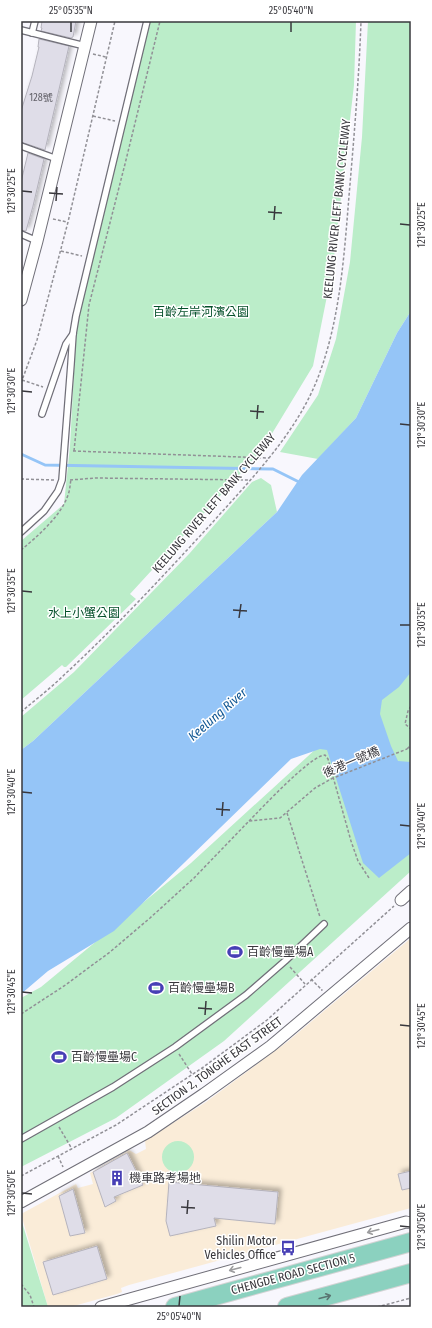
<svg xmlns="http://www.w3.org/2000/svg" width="432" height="1328" font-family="'Fira Sans Condensed','Noto Sans TC',sans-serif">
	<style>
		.industrial { fill: #faecd8 }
		.green { fill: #bbedc9 }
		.water { fill: #95c5f7 }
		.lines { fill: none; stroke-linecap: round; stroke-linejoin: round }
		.stream { stroke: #95c5f7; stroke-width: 3 }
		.building { fill: #dfdde8; stroke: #b5b3bd; filter: url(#shadow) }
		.service-casing { stroke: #706f78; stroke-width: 8 }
		.minor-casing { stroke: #706f78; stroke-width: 13 }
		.primary-casing { stroke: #d3d3d4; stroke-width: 20 }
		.path { stroke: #919096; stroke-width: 1.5; stroke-dasharray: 3 2; stroke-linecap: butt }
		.service { stroke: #fff; stroke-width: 5.5 }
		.minor { stroke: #fff; stroke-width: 11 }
		.primary { stroke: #8bd1bf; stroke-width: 18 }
		.path-bridge { stroke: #919096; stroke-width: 1.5; stroke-dasharray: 3 2; stroke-linecap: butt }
		.oneway { stroke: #9c9c9e }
		.oneway2 { stroke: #5a7571 }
		.ticks { fill: none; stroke: #39383d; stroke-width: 1.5 }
		.labels { text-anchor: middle; stroke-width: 3; stroke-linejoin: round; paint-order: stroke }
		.number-label { font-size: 10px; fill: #626168 }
		.street-label { font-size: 12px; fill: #39383d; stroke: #fff }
		.park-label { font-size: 12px; fill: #034f29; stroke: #fff }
		.poi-label { font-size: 12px; fill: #39383d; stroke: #fff; text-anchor: start }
		.water-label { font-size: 13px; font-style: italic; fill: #125894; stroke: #fff }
		.neatline { fill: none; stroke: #39383d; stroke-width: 1.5 }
		.ticks-label { font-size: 10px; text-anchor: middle; fill: #39383d }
	</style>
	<defs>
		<filter id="shadow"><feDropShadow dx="3.5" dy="-3.5" stdDeviation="2" flood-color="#0004"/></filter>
	</defs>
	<rect width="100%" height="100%" fill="#f8f7fd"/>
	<path class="industrial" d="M 411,938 L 411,1208 L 129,1285 L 121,1288 L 122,1292 L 117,1294 L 70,1307 L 48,1307 L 21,1214 L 76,1184 L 78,1188 L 93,1184 L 90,1173 L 129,1150 L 136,1154 L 146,1149 L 145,1141 L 206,1102 L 287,1042 Z"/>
	<g class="green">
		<path d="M 147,21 L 356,21 L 354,85 L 333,266 L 313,366 L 262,450 L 130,594 L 136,599 L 66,667 L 64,667 L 62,665 L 21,700 L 21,541 L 64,504 L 70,446 L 77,316 Z"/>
		<path d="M 368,21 L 411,21 L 411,311 L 397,333 L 356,418 L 318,459 L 280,452 L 318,395 L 336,339 L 350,262 L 362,137 Z"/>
		<path d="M 261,478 L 271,485 L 277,512 L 33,741 L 21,750 L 21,717 L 74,672 L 189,554 L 252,482 Z"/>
		<path d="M 411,662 L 411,871 L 224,1041 L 116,1118 L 21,1167 L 21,998 L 41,987 L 191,863 Z"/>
		<circle cx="178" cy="1157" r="16"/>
		<path d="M 21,1219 L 48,1307 L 21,1307 Z"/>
	</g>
	<path class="water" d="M 411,311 L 411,672 L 399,687 L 382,700 L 380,714 L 391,746 L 398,761 L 411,762 L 411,853 L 379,878 L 363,863 L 327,750 L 320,749 L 291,759 L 114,931 L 48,971 L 21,994 L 21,750 L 33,741 L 277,512 L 302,475 L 356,418 L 397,333 Z"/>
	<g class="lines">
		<path class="stream" d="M 21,454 L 45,465 L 273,469 L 301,483"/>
	</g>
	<g class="building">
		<path d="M 42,21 L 76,21 L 73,37 L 71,38 L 41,31 L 42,28 L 41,28 Z"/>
		<path d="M 39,39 L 69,46 L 45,150 L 21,142 L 21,111 L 32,76 L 39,47 L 38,47 Z"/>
		<path d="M 28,153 L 44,159 L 33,206 L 26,231 L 21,230 L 21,182 Z"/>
		<path d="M 127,1153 L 143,1185 L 114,1197 L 116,1201 L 105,1207 L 93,1172 Z"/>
		<path d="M 411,1171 L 411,1188 L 402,1190 L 398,1174 Z"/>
		<path d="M 169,1182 L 278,1192 L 275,1224 L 214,1218 L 216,1226 L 170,1236 L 166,1221 Z"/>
		<path d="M 73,1189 L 85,1233 L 70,1236 L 59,1196 Z"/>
		<path d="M 97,1246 L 107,1279 L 53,1295 L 43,1262 Z"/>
	</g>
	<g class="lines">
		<g class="service-casing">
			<g id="service">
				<path d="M 21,30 L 85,46"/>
				<path d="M 32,33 L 35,21"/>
				<path d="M 21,146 L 57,159"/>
				<path d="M 21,234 L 37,241"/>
				<path d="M 42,414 L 66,344 L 73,334"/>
				<path d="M 21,532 L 44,511 L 58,491 L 62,480 L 71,364 L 73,334 L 76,316 L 147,21"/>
				<path d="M 21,1139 L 113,1087 L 175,1047 L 246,995 L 285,961 L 324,924"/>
			</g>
		</g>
		<g class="minor-casing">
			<g id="minor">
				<path d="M 21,300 L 37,241 L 91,21"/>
				<path d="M 401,900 L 411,891"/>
				<path d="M 21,1202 L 148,1132 L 204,1094 L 271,1046 L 411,928"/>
				<path d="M 101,1307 L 406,1222 L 411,1223"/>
			</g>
		</g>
		<g class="primary-casing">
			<g id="primary">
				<path d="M 175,1307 L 411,1242"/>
				<path d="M 287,1307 L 411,1273"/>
			</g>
		</g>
		<g class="path">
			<path d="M 93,54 L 106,57"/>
			<path d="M 93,116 L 115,121"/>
			<path d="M 53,219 L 67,222"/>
			<path d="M 61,251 L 82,256"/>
			<path d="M 22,380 L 43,387"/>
			<path d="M 21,383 L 37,340 L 68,222 L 115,21"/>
			<path d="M 73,451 L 269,458"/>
			<path d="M 74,451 L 89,305 L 125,164 L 160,21"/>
			<path d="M 21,479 L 54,480"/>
			<path d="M 70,480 L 96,478 L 250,480"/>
			<path d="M 21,550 C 38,536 61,516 68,495 C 70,490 70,485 71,479"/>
			<path d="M 411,706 L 408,711 L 405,724 L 411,729"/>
			<path d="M 21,712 C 35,700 51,688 64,675 C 116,627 164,575 212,523 C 251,479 295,435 317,380 C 340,322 344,257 349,196 C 354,137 359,79 361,21"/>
			<path d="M 407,749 L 411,745"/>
			<path d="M 287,813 L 320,917"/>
			<path d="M 249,821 C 261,809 311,755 325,755 L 328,759 L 351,841 L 358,861 L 369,878"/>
			<path d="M 290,967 L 305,984"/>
			<path d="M 311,979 L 322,990 L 321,990"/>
			<path d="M 21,1014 L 64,986 L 110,952 L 150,918 L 194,878 L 249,821 L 280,818 L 315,788 L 331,779"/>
			<path d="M 179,1054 L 192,1074"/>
			<path d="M 202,1068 L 209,1078"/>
			<path d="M 59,1127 L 72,1149"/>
			<path d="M 58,1156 L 63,1167"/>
			<path d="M 21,1176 L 116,1125 L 202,1068 L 267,1020 L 394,906"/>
			<path d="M 21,1284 L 30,1295 L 34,1307"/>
			<path d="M 377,1307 L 411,1298"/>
		</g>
		<use href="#service" class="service"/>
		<use href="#minor" class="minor"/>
		<use href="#primary" class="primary"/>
		<path class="path-bridge" d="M 331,779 L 407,749"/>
	</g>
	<defs><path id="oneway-shaft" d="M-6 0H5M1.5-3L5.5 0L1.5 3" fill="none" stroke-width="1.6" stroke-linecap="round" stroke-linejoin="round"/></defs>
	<g class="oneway">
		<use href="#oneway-shaft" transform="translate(373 1231) rotate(165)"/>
		<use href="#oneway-shaft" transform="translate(235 1269) rotate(165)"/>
	</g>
	<use class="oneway2" href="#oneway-shaft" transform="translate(325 1297) rotate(-15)"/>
	<path class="ticks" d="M 71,32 L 71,22M 291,32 L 291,22M 22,191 L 32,192M 49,193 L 63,194M 56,201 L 57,187M 268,212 L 282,213M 274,220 L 275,206M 400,224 L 410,225M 22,391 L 32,392M 250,411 L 264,412M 257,419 L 258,405M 400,424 L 410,425M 22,591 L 32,592M 233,610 L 247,611M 239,618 L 241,604M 400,625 L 410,625M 22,792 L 32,793M 216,809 L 230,810M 222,816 L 223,802M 400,825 L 410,826M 22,992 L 32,993M 198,1008 L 212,1009M 205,1015 L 206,1001M 400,1025 L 410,1026M 22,1193 L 32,1194M 181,1207 L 195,1208M 187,1214 L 188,1200M 400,1226 L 410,1227M 179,1306 L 180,1296"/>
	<defs>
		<g id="stadium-bare" transform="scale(1.2)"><path d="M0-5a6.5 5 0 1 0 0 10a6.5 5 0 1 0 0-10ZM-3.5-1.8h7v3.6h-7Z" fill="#473fb5" stroke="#fff" stroke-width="2.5" paint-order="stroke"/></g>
		<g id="building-bare" transform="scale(1.2)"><path d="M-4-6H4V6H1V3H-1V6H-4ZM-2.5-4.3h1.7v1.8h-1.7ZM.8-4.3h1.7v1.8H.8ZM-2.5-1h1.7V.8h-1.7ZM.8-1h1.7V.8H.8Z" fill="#473fb5" stroke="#fff" stroke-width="2.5" paint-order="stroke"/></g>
		<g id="bus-bare" transform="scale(1.2)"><path d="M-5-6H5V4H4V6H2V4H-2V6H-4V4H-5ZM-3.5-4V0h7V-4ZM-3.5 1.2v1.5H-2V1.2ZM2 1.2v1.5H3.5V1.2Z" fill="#473fb5" stroke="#fff" stroke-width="2.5" paint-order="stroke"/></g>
	</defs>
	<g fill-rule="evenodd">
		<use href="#stadium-bare" x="235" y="952"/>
		<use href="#stadium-bare" x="156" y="988"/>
		<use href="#stadium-bare" x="59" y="1057"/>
		<use href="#building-bare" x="117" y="1178"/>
		<use href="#bus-bare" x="288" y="1248"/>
	</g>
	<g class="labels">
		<g class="number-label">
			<text x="41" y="101">128號</text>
		</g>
		<g class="street-label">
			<text transform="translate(337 209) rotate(-84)" y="4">KEELUNG RIVER LEFT BANK CYCLEWAY</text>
			<text transform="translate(214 503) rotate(-49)" y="4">KEELUNG RIVER LEFT BANK CYCLEWAY</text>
			<text transform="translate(351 762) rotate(-23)" y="4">後港一號橋</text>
			<text transform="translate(217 1066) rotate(-36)" y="4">SECTION 2, TONGHE EAST STREET</text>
			<text transform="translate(293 1274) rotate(-15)" y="4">CHENGDE ROAD SECTION 5</text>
		</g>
		<g class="park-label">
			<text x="201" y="316">百齡左岸河濱公園</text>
			<text x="84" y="617">水上小蟹公園</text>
		</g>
		<g class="poi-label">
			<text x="247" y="956">百齡慢壘場A</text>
			<text x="168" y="992">百齡慢壘場B</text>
			<text x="71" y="1061">百齡慢壘場C</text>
			<text x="129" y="1182">機車路考場地</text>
			<text x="276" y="1245" text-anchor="end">Shilin Motor<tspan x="276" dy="14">Vehicles Office</tspan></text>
		</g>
		<g class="water-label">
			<text transform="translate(217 714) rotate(-41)" y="5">Keelung River</text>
		</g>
	</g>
	<rect width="432" height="1328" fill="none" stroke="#ffffff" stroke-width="44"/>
	<rect x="22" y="22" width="388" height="1284" class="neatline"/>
	<g class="ticks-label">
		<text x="71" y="14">25°05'35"N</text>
		<text x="291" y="14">25°05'40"N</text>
		<text transform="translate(11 191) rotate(-90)" y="4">121°30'25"E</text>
		<text transform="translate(421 225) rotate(-90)" y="4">121°30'25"E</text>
		<text transform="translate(11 391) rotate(-90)" y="4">121°30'30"E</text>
		<text transform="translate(421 425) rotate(-90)" y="4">121°30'30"E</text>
		<text transform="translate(11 591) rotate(-90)" y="4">121°30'35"E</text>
		<text transform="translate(421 625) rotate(-90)" y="4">121°30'35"E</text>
		<text transform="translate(11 792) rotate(-90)" y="4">121°30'40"E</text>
		<text transform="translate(421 826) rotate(-90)" y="4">121°30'40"E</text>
		<text transform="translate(11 992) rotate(-90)" y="4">121°30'45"E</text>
		<text transform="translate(421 1026) rotate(-90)" y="4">121°30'45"E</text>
		<text transform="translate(11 1193) rotate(-90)" y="4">121°30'50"E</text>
		<text transform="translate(421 1227) rotate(-90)" y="4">121°30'50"E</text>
		<text x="179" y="1320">25°05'40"N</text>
	</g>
</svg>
